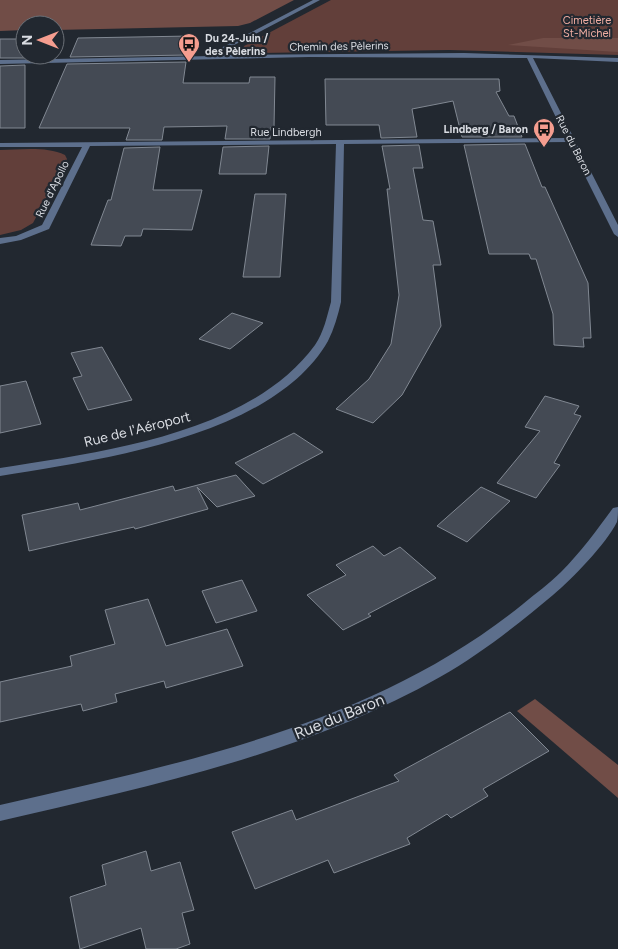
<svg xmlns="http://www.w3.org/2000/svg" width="618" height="949" font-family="Figtree,sans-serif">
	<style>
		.green { fill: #623f3a }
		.forest { fill: #714d47 }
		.building { fill: #444a54; stroke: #818892 }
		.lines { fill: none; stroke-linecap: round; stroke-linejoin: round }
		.minor { fill: #5d6f8c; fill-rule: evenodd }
		.labels { text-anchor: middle; stroke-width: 4.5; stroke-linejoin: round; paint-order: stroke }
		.far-park-label { font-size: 11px; fill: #f0ada2; stroke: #222830 }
		.far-poi-label { font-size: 11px; font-weight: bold; fill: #d9dce2; stroke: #222830; text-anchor: start }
		.far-street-label { font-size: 11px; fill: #d9dce2; stroke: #222830 }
		.street-label { font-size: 14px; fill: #d9dce2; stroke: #222830 }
		.near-street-label { font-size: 16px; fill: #d9dce2; stroke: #222830 }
	</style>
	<rect width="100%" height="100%" fill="#222830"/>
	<g class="green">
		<path d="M 331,0 L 618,0 L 618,55 L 449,50 L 260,53 L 243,50 L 244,46 Z"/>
		<path d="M 0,150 C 20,150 46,146 65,155 L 67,159 L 33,223 L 21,230 L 0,235 Z"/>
	</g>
	<g class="forest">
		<path d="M 0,0 L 294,0 L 250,23 L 238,26 L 55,30 L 55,25 L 25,25 L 25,30 L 0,31 Z"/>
		<path d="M 543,38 L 618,38 L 618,52 L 508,45 Z"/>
		<path d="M 535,699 L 618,765 L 618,798 L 517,711 Z"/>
	</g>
	<g class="building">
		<path d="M 191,36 L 188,55 L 70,57 L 78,38 Z"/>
		<rect x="0" y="39" width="25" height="19"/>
		<path d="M 186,62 L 183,83 L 249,83 L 250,77 L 275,77 L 274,127 L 271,127 L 270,139 L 225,139 L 227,126 L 164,127 L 162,140 L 126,140 L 130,128 L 39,128 L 67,64 Z"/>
		<path d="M 25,65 L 25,128 L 0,128 L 0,66 Z"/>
		<path d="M 325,79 L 499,79 L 500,91 L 496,92 L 509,116 L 514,116 L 522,137 L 462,137 L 453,101 L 412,109 L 417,137 L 381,138 L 379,125 L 326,125 Z"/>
		<path d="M 525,144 L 542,187 L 545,187 L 588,283 L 591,338 L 583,338 L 584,347 L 554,345 L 553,314 L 536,259 L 531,259 L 529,254 L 489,254 L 464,145 Z"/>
		<path d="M 419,145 L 423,168 L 413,168 L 423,220 L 433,221 L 441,265 L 433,265 L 441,326 L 402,395 L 373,423 L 336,409 L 369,379 L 391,344 L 399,295 L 387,189 L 390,189 L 382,146 Z"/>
		<path d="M 269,146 L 266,174 L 219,174 L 223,147 Z"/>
		<path d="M 160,147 L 153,190 L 202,190 L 192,230 L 143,229 L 141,236 L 125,236 L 121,246 L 91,245 L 108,200 L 111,200 L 124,148 Z"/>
		<path d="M 255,194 L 286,194 L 280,277 L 243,277 Z"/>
		<path d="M 232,313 L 263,323 L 230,349 L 199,339 Z"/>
		<path d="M 102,347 L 132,400 L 88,410 L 73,378 L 82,376 L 71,353 Z"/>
		<path d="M 26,381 L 41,424 L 0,433 L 0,386 Z"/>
		<path d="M 545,396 L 579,406 L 574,414 L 581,416 L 554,463 L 560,465 L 536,498 L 497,483 L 540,431 L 525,427 Z"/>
		<path d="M 294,433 L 323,452 L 263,484 L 235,463 Z"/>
		<path d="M 236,475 L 255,496 L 217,507 L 197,487 L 208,509 L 135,529 L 134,527 L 29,551 L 22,515 L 78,503 L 80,510 L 173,486 L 175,491 Z"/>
		<path d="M 481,487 L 510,501 L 467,542 L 437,526 Z"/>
		<path d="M 373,546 L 384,556 L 400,547 L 436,578 L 368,614 L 371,616 L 343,630 L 307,595 L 346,575 L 336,565 Z"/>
		<path d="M 242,580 L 257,611 L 216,623 L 202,591 Z"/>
		<path d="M 148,599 L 166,646 L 227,629 L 243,666 L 166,688 L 164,681 L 115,694 L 117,702 L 83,711 L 81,704 L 0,722 L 0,682 L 72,666 L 70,656 L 115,644 L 105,610 Z"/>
		<path d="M 510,712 L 549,751 L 483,789 L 488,796 L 451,818 L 447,814 L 407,838 L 410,844 L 334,873 L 328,860 L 255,889 L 232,832 L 292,810 L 296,820 L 399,781 L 394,775 Z"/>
		<path d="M 146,851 L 151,871 L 180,862 L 194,910 L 182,913 L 190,944 L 176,949 L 146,949 L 141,928 L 80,949 L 70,897 L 106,885 L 102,865 Z"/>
	</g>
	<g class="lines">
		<g class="minor">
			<path d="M 313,0 L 320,0 L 221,52 L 219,55 L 464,53 L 618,58 L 618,62 L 533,58 L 618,225 L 618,237 L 614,234 L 568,142 L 344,144 L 341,302 C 338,315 334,329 328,341 C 273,437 99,460 0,476 L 0,468 C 101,452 250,434 315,345 C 324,332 327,316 331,302 L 336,144 L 90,146 L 49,229 L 21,240 L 0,244 L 0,238 L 16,236 L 42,225 L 82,147 L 0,147 L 0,143 L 566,138 L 527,58 L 309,57 L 0,64 L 0,60 L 213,56 L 217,50 Z"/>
			<path d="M 618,507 C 618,511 618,518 617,522 C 606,544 572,579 553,595 C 517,625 481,654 440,677 C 305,754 149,786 0,821 L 0,805 C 182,763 374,725 523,604 C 536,593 549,584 561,572 C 580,553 597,530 613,508 Z"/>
		</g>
	</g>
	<defs>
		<g id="bus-pin" transform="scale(1.125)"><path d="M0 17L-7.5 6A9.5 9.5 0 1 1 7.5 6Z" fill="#f59d8f" stroke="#222830"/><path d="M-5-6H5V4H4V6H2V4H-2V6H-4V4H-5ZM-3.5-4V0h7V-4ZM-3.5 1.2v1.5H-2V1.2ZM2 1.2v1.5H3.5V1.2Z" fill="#111"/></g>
	</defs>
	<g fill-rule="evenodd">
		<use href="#bus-pin" x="189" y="44"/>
		<use href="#bus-pin" x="544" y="129"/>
	</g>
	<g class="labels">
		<g class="far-park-label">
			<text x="587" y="24">Cimetière<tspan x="587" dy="13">St-Michel</tspan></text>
		</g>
		<g class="far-poi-label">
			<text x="205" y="42">Du 24-Juin /<tspan x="205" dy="13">des Pèlerins</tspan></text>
			<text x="528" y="133" text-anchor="end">Lindberg / Baron</text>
		</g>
		<g class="far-street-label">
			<text transform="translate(339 46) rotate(-1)" y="4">Chemin des Pèlerins</text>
			<text x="286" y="136">Rue Lindbergh</text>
			<text transform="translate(574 145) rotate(63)" y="4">Rue du Baron</text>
			<text transform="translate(52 189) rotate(-64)" y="4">Rue d'Apollo</text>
		</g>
		<g class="street-label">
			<text transform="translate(137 429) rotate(-14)" y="5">Rue de l'Aéroport</text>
		</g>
		<g class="near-street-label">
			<text transform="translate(339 716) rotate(-22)" y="6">Rue du Baron</text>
		</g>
	</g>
	<g transform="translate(40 40) rotate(270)"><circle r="24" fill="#222830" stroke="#6b7077"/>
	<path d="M0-4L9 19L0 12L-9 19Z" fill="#f59d8f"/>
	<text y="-8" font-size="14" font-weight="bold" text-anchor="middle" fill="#d9dce2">N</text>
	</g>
</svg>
